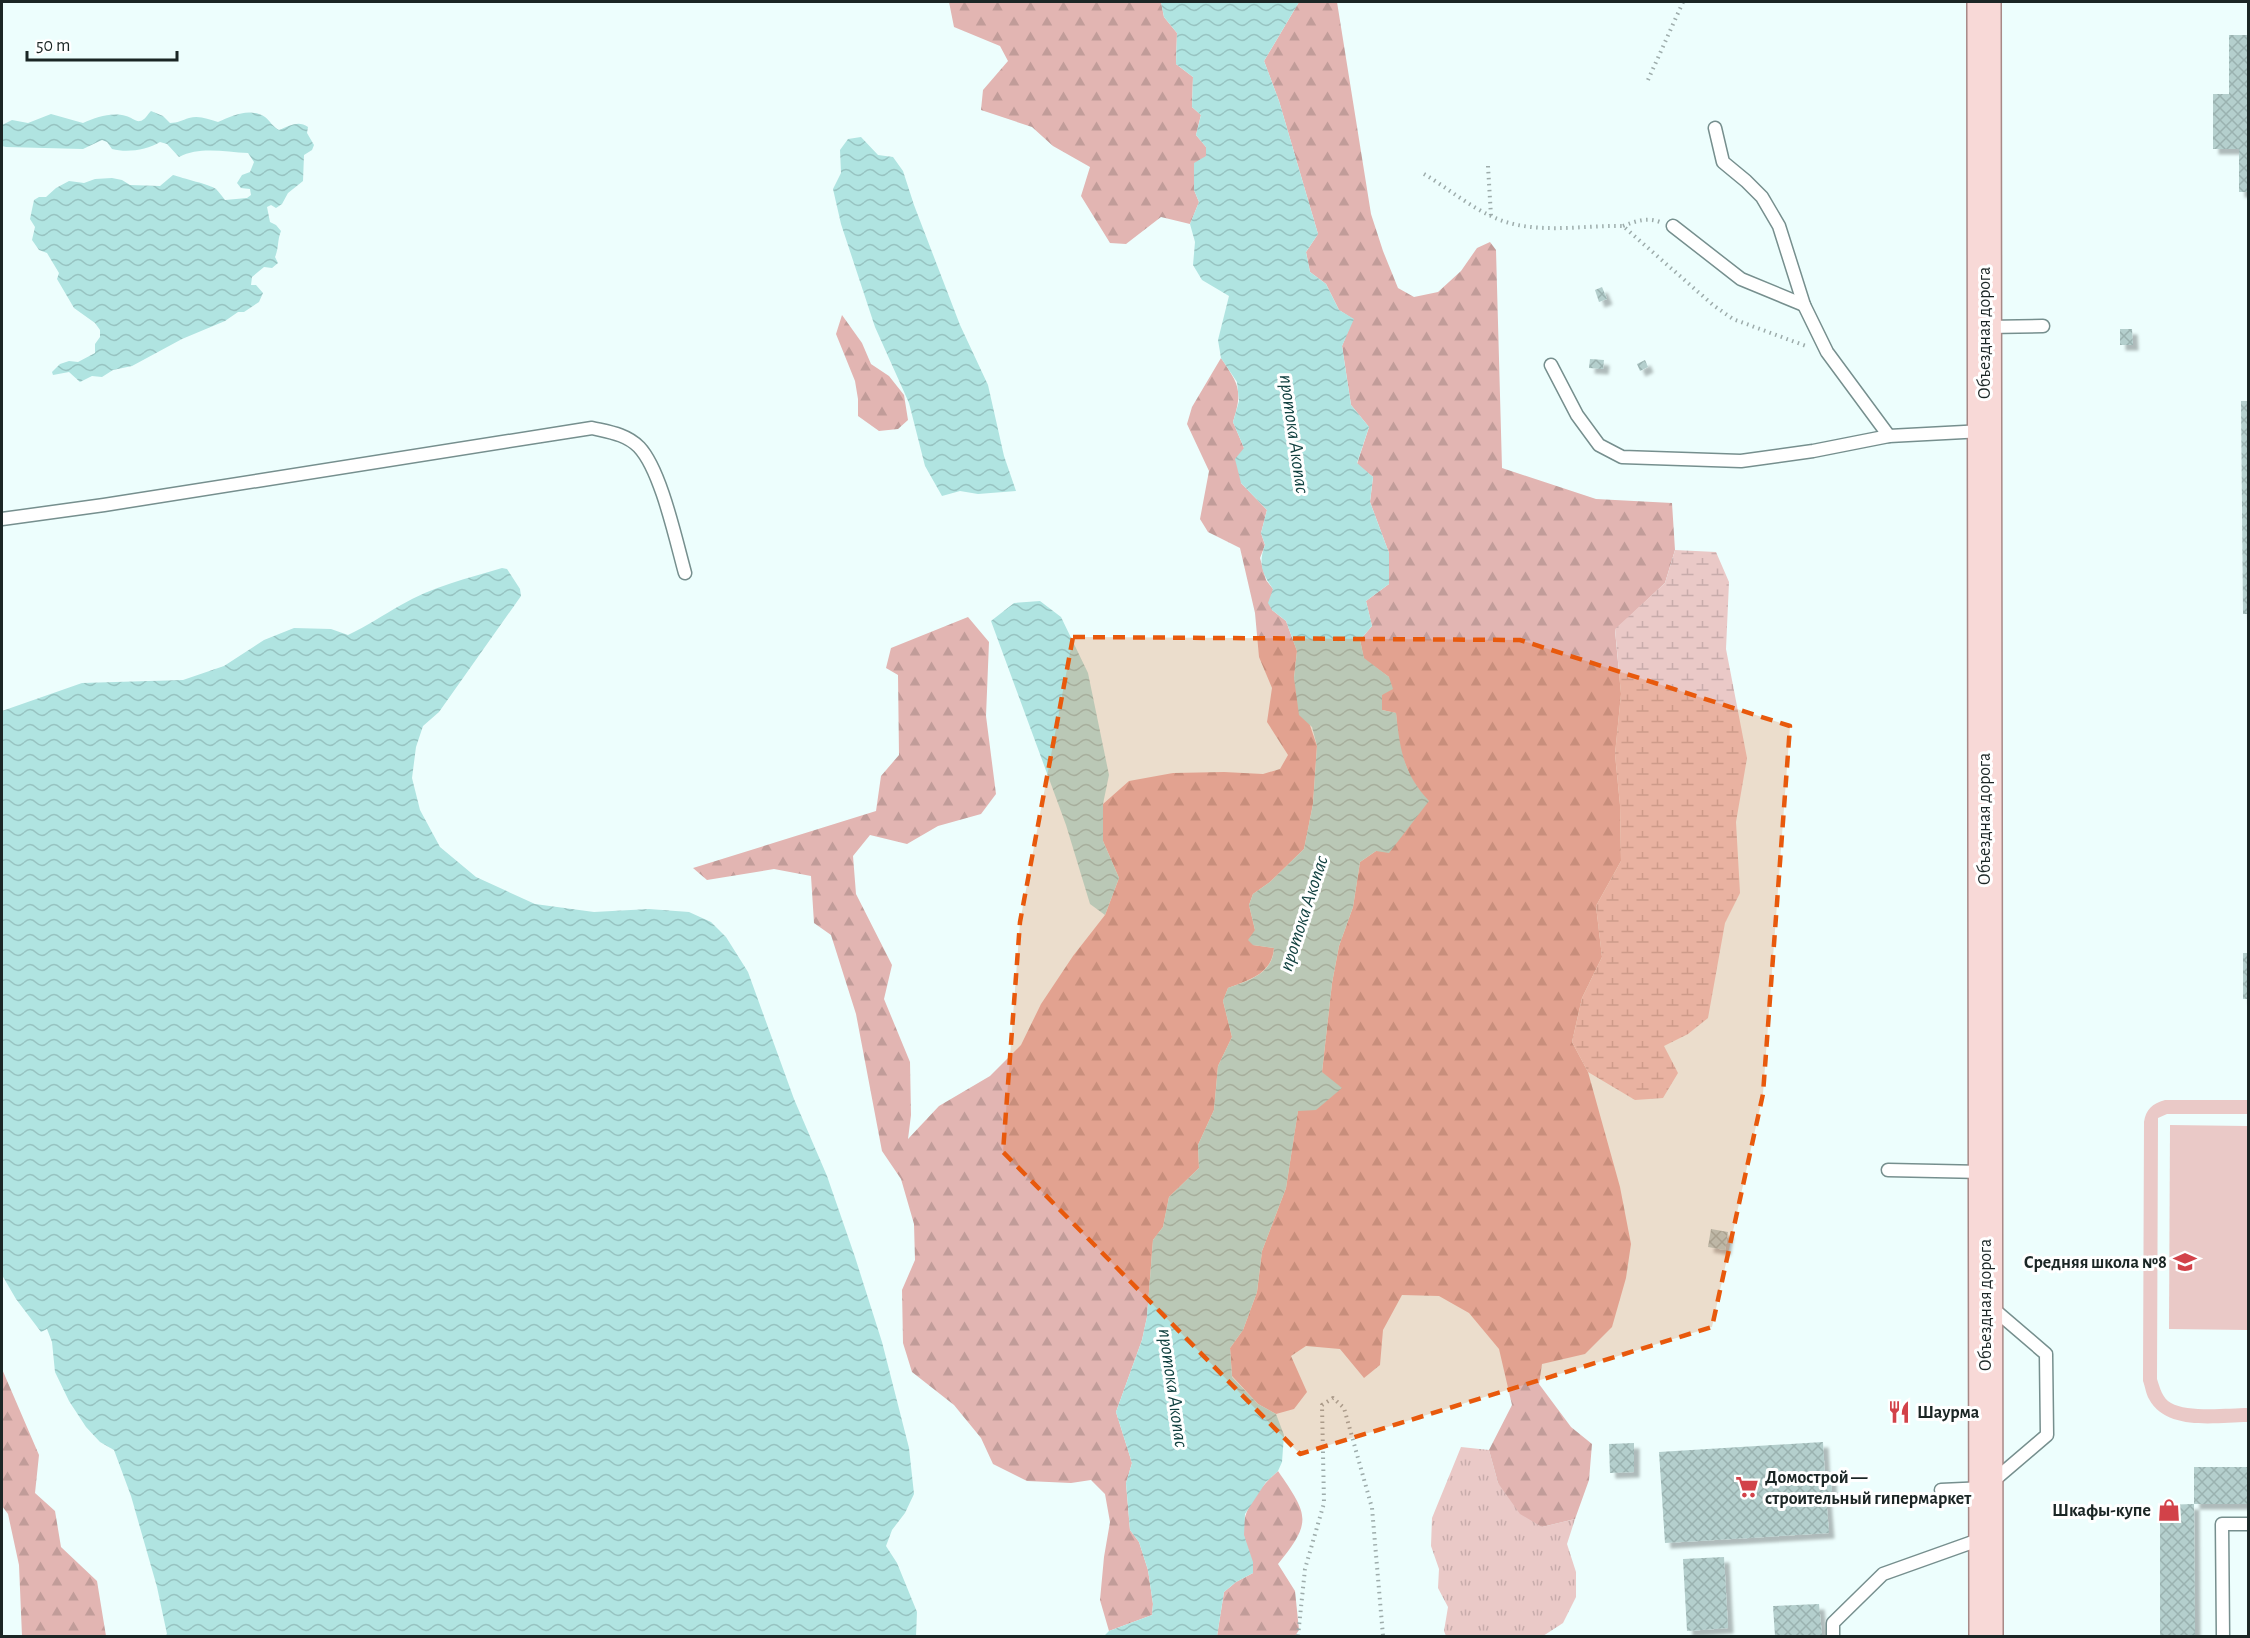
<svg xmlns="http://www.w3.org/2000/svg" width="2250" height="1638" font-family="'Alegreya Sans',sans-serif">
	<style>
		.grass { fill: url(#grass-tufts) }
		.forest { fill: url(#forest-firs) }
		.wetland { fill: url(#wetland-marsh) }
		.pitch { fill: #eac9c7 }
		.water { fill: url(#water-waves) }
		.building { fill: url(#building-cross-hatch); filter: url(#shadow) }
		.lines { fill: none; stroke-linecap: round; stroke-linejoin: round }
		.service-casing { stroke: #768f8e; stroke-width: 15 }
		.primary-casing { stroke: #a78987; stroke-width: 36 }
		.path { stroke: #9dacab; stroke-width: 4; stroke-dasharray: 1.5 4.5; stroke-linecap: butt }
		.service { stroke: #fff; stroke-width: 12 }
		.primary { stroke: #f8d9d7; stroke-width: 33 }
		.marked { fill: #e8590c; fill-opacity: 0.2; stroke: #e8590c; stroke-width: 4.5; stroke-dasharray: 12 8; stroke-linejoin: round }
		.labels { text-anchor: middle; stroke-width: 6; stroke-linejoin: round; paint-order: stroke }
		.street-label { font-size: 18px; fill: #1b2625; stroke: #fff }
		.poi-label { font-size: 18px; font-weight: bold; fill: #1b2625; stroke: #fff; text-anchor: end }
		.water-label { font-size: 20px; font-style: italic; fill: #134241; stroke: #fff }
	</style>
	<defs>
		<pattern id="grass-tufts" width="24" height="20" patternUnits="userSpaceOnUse" patternTransform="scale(1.5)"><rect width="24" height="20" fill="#eac9c7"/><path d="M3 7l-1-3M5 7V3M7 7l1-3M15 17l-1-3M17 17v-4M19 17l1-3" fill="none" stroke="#c8acab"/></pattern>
		<pattern id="forest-firs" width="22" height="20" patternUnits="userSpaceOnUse" patternTransform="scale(1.5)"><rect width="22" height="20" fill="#e2b5b2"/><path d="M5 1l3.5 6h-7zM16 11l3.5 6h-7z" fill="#c19c99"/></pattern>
		<pattern id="wetland-marsh" width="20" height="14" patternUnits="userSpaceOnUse" patternTransform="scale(1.5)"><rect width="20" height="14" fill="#eac9c7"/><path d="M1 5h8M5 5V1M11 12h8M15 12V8" fill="none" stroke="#c8acab"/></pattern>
		<pattern id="water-waves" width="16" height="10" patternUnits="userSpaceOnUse" patternTransform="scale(1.5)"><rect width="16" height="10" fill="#b0e4e1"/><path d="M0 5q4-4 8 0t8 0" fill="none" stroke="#97c3c1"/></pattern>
		<pattern id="building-cross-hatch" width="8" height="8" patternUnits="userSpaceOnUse" patternTransform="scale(1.5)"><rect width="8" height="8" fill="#b4cfcd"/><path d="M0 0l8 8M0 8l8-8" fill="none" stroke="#9ab2b0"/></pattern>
		<filter id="shadow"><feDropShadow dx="5.5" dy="5.5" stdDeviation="1.5" flood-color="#0004"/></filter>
	</defs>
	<rect width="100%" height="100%" fill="#edfefd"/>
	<path class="grass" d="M 1461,1447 L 1489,1450 L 1498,1483 L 1542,1527 L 1575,1519 L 1567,1544 L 1576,1572 L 1576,1597 L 1563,1623 L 1543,1636 L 1446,1636 L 1444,1631 L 1448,1607 L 1438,1588 L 1439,1569 L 1431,1546 L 1432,1518 Z"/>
	<g class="forest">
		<path d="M 949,2 L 1161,2 L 1164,17 L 1177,33 L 1176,64 L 1193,77 L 1192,107 L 1201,115 L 1196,135 L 1206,147 L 1206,156 L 1194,190 L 1199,202 L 1190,224 L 1161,217 L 1126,244 L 1110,243 L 1081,196 L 1090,167 L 1053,146 L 1032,127 L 981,110 L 983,90 L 1008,61 L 1000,46 L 954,27 Z"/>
		<path d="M 1299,2 L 1337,2 L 1371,214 L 1383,251 L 1398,288 L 1414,297 L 1438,292 L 1461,271 L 1477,248 L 1490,242 L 1496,250 L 1502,468 L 1596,499 L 1672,503 L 1675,550 L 1665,583 L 1615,630 L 1621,694 L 1615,754 L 1620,805 L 1621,861 L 1596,906 L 1602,957 L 1582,998 L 1572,1042 L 1588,1072 L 1620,1187 L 1631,1244 L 1626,1278 L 1612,1327 L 1585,1354 L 1542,1364 L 1539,1384 L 1571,1427 L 1592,1444 L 1589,1480 L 1575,1519 L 1542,1527 L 1520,1514 L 1498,1483 L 1489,1450 L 1512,1405 L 1499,1349 L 1469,1313 L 1439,1296 L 1402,1295 L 1383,1330 L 1380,1365 L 1364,1378 L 1340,1349 L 1306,1346 L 1291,1356 L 1307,1392 L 1294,1409 L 1276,1414 L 1258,1404 L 1232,1376 L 1230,1348 L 1243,1330 L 1257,1292 L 1262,1251 L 1286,1188 L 1298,1110 L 1322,1072 L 1332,983 L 1339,946 L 1353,907 L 1360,862 L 1376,851 L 1414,785 L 1399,749 L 1396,713 L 1382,710 L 1382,695 L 1389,677 L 1364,659 L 1360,640 L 1372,626 L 1366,601 L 1389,584 L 1389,553 L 1370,502 L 1373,477 L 1357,464 L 1369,427 L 1351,405 L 1342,346 L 1353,319 L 1339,310 L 1326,284 L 1310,272 L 1306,252 L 1318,234 L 1279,101 L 1264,61 Z"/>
		<path d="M 842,315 L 862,343 L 871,364 L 889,376 L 904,395 L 908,420 L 898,429 L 879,431 L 858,416 L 858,399 L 855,381 L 836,334 Z"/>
		<path d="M 1221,358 C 1239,385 1243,390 1233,422 L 1244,448 L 1241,483 L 1267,510 L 1261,533 L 1265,545 L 1260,558 L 1266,580 L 1273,589 L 1272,610 L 1286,621 L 1297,651 L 1294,678 L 1317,746 L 1313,804 L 1304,849 L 1270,882 L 1253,894 L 1249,905 L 1255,930 L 1253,945 L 1274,948 C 1272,974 1249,980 1228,988 L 1223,1001 L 1232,1037 L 1218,1066 L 1214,1110 L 1198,1145 L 1199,1168 L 1169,1197 L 1163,1227 L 1153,1240 L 1147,1317 L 1142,1340 L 1116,1412 L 1132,1463 L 1126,1483 L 1130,1530 L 1139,1542 L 1148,1570 L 1153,1604 L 1152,1615 L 1109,1631 L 1100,1600 L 1104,1557 L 1110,1522 L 1105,1494 L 1091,1480 L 1071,1483 L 1027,1481 L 993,1464 L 981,1438 L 954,1405 L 912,1372 L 903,1343 L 902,1290 L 915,1260 L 914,1224 L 901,1179 L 882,1151 L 856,1014 L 831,935 L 814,923 L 811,876 L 774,869 L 707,880 L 693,868 L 876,811 L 881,776 L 899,755 L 898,675 L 886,668 L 891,648 L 968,617 L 989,642 L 986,716 L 996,794 L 981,814 L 938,826 L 907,844 L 870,835 L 853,856 L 856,894 L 892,965 L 884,999 L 910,1062 L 911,1115 L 908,1139 L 939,1106 L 990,1076 L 1021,1045 L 1041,1004 L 1073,956 L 1105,915 L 1119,878 L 1103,841 L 1103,804 L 1129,781 L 1173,773 L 1224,772 L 1263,774 L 1280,769 L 1288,755 L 1267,722 L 1272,688 L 1259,657 L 1255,613 L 1240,548 L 1208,532 L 1200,519 L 1209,471 L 1187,424 L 1192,407 Z"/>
		<path d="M 2,1369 L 39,1455 L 35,1493 L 55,1511 L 61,1547 L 97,1581 L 106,1636 L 22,1636 L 19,1565 L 8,1514 L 2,1506 Z"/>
		<path d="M 1278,1471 C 1308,1515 1313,1521 1278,1564 L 1295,1591 L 1299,1630 L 1295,1636 L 1217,1636 L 1224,1592 L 1236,1582 L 1253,1573 C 1253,1559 1247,1549 1244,1536 C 1240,1511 1260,1487 1278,1471 Z"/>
	</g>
	<path class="wetland" d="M 1675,550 L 1716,552 L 1729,582 L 1726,649 L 1747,758 L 1736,822 L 1740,893 L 1725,923 L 1708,1018 L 1688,1034 L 1664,1046 L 1678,1073 L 1663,1098 L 1635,1100 L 1588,1072 L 1572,1042 L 1582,998 L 1602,957 L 1596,906 L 1621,861 L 1620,805 L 1615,754 L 1621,694 L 1615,629 L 1665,583 Z"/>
	<g class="pitch">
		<path d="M 2165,1100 L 2248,1100 L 2248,1114 L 2167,1114 L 2158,1118 L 2157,1379 C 2160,1388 2162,1398 2171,1403 C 2188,1413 2229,1408 2248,1408 L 2248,1422 C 2217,1422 2167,1432 2149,1399 C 2146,1394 2145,1386 2143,1381 L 2144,1122 C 2146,1109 2152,1104 2165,1100 Z"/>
		<path d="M 2170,1125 L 2248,1126 L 2248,1330 L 2169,1329 Z"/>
	</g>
	<g class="water">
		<path d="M 1161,2 L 1299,2 L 1264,61 L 1279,101 L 1318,234 L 1306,252 L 1310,272 L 1326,284 L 1339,310 L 1354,319 L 1342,346 L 1351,405 L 1369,427 L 1357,463 L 1373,477 L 1370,502 L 1389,553 L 1389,584 L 1366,601 L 1372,626 L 1360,640 L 1364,658 L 1389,677 L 1393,689 L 1382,695 L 1382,710 L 1396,713 C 1400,749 1403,773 1429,801 L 1389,853 L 1376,851 L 1360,862 L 1353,907 L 1339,946 L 1332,983 L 1322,1072 L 1342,1088 L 1316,1110 L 1298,1111 L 1286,1188 L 1262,1251 L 1257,1292 L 1243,1330 L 1230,1348 L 1232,1377 L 1258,1404 L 1276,1414 L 1284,1435 L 1282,1462 L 1278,1471 L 1266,1482 L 1245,1514 L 1244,1535 L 1253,1562 L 1253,1573 L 1236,1582 L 1224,1592 L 1217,1636 L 1104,1636 L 1109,1631 L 1152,1615 L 1153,1604 L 1148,1570 L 1139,1542 L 1130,1530 L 1126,1483 L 1132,1463 L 1116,1412 L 1142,1340 L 1147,1317 L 1153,1240 L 1163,1227 L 1169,1197 L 1199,1168 L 1198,1145 L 1214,1110 L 1218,1066 L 1232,1037 L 1223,1001 L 1228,988 C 1248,981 1273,974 1274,948 L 1253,945 L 1248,940 L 1255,930 L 1249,905 L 1253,894 L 1270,882 L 1304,849 L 1313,804 L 1317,746 L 1312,727 L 1299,715 L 1294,678 L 1297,651 L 1286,621 L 1272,610 L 1268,603 L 1273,589 C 1262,574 1258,563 1265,545 L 1261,533 L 1267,510 L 1241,483 L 1235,459 L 1244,448 L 1233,422 L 1239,401 L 1237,382 L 1221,358 L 1218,340 L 1229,296 L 1202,280 L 1193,265 L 1195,242 L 1190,224 L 1199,202 L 1194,190 L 1194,163 L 1206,156 L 1206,147 L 1196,135 L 1201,115 L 1192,107 L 1193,77 L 1176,64 L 1177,33 L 1164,17 Z"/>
		<path d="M 151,111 L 163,116 L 170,123 C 178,123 182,120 189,118 C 199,115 208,119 218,122 C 232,116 249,107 265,117 C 270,121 273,127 279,130 C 290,126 298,120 308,127 L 307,133 L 314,145 L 312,150 L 304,155 L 303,181 L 288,193 L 282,204 L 276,208 L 271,205 L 267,207 L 270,222 L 276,225 L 281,231 C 277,241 279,248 275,257 L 278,263 L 272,268 L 264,267 L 252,277 L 251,285 L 256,285 L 263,293 L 259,302 L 244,312 L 238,312 L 225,321 L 182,339 L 132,366 L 113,370 L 102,377 L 92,376 L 80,382 L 69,372 L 53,375 L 52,372 L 60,364 L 69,361 L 78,362 L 95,353 L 95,344 L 100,337 L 100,330 L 95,323 L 74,308 L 57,279 L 59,273 L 47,253 L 39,250 L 32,240 L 35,227 L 30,219 L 34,200 L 39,197 L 46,197 L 56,188 L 69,181 L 84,183 L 95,179 L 112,178 L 122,180 L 130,185 L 160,186 L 173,175 C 182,178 211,185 216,189 C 219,192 222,196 225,200 L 247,198 L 251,195 L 250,189 L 241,188 L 237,183 L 242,175 L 250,172 L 254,162 L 248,153 C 225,152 200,146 179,157 L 167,144 L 160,142 C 147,150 127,153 112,149 L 107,142 L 102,140 L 83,149 L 6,147 L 2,146 L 2,125 L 12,120 L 28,123 L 51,114 L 83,123 C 97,117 111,112 126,116 C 131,117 136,122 140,121 C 144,121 148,114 151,111 Z"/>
		<path d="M 861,137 L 878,155 L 893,157 L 903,171 L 914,205 L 960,325 L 988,385 L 1004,456 L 1016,491 L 978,494 L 960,491 L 942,496 L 925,466 L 909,403 L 875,327 L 841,224 L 833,189 L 841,173 L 840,150 L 848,139 Z"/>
		<path d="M 502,568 L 507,569 L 520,589 L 521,596 L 439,712 L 423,726 L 416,747 L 412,778 L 420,810 L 440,847 L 476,877 L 535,904 L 594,912 L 649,909 L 689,912 L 711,922 L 726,937 L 748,972 L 794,1099 L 827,1176 L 855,1257 L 882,1342 L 909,1448 L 914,1494 L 905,1513 L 892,1530 L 886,1546 L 897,1563 L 917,1612 L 916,1636 L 165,1636 L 167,1634 L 157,1587 L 131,1496 L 114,1450 L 100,1442 L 86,1427 L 69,1401 L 55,1372 L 52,1342 L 47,1329 L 41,1332 L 16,1299 L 2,1275 L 2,711 L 82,683 L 183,680 L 224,666 L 264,640 L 294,628 L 331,629 L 348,635 C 367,626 383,615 401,605 C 431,587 469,578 502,568 Z"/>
		<path d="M 1040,601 L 1061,617 L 1088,673 L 1109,775 L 1103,804 L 1103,841 L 1119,878 L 1105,915 L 1090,904 L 1066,825 L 991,621 L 1014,603 Z"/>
	</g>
	<g class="building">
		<path d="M 2229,35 L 2248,35 L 2248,192 L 2239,192 L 2239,149 L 2213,149 L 2213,94 L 2229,94 Z"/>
		<path d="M 1602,287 L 1607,299 L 1599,302 L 1595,290 Z"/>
		<path d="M 2120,329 L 2132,329 L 2133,345 L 2120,345 Z"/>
		<path d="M 1590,359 L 1604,360 L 1603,369 L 1589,368 Z"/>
		<path d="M 1645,360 L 1648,367 L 1640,371 L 1637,364 Z"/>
		<path d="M 2241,401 L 2248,401 L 2248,614 L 2243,614 Z"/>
		<rect x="2243" y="953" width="5" height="46"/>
		<path d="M 1711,1229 L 1728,1232 L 1725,1250 L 1708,1247 Z"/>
		<path d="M 1823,1442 L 1825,1478 L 1831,1477 L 1832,1497 L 1826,1497 L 1829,1533 L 1665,1543 L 1659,1452 Z"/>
		<path d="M 1634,1443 L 1634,1472 L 1610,1473 L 1609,1444 Z"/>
		<rect x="2194" y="1467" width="54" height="37"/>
		<path d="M 2194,1504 L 2195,1636 L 2160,1636 L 2160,1505 Z"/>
		<path d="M 1724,1557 L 1728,1628 L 1687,1631 L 1683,1559 Z"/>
		<path d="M 1819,1604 L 1822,1636 L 1775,1636 L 1773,1606 Z"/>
	</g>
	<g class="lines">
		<g class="service-casing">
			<g id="service">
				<path d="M 1715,128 L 1723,162 L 1746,181 L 1762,197 L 1779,226 L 1804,305 L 1827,352 L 1889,436"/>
				<path d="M 1673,226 L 1741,279 L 1804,305"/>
				<path d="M 1987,327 L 2043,326"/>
				<path d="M 1551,365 L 1577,415 L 1599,445 L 1622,457 L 1741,461 L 1813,451 L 1889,436 L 1983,431"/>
				<path d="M 2,519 L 104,505 L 592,428 C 609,432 626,434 639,447 C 661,470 676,541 685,573"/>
				<path d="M 1888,1170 L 1983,1172"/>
				<path d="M 1941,1490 L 1985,1488 L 2047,1435 L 2046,1354 L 1990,1306"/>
				<path d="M 1833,1636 L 1833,1623 L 1883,1574 L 1984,1538"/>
				<path d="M 2223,1636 L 2222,1524 L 2248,1524"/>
			</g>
		</g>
		<g class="primary-casing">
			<path id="primary" d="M 1984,2 L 1986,1636"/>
		</g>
		<g class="path">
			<path d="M 1648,80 L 1683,2"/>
			<path d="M 1488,166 L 1491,216"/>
			<path d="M 1424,174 C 1446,187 1469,206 1491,216 C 1531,236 1580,225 1623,226 L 1713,305 L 1733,319 L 1806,346"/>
			<path d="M 1623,226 C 1636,221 1647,217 1660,222"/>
			<path d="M 1298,1636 L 1305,1569 L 1324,1503 L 1322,1405 L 1333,1398 L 1344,1408 L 1372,1508 L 1383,1636"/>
		</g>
		<use href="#service" class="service"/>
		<use href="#primary" class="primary"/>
	</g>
	<path class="marked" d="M 1073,637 L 1520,640 L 1790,726 L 1763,1094 L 1712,1327 L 1300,1454 L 1003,1152 L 1020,922 Z"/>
	<defs>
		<g id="school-bare" transform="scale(1.8)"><path d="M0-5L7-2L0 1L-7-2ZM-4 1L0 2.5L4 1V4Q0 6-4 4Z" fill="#d24249" stroke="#fff" stroke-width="2.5" paint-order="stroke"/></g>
		<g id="restaurant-bare" transform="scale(1.8)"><path d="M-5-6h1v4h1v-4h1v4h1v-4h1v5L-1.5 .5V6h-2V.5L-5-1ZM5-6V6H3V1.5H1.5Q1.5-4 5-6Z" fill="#d24249" stroke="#fff" stroke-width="2.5" paint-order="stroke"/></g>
		<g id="supermarket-bare" transform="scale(1.8)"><path d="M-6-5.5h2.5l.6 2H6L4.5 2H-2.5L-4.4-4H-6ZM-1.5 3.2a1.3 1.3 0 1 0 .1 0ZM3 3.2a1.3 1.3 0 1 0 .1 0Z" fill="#d24249" stroke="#fff" stroke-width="2.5" paint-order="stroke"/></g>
		<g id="shop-bare" transform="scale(1.8)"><path d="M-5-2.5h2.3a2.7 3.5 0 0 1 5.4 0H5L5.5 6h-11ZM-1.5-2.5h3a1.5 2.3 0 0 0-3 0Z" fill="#d24249" stroke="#fff" stroke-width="2.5" paint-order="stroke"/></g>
	</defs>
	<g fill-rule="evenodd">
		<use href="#school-bare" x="2185" y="1262"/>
		<use href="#restaurant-bare" x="1899" y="1412"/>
		<use href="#supermarket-bare" x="1747" y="1487"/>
		<use href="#shop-bare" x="2169" y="1510"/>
	</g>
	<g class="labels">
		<g class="street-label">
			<text transform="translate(1984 333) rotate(-90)" y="6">Объездная дорога</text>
			<text transform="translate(1984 819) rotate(-90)" y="6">Объездная дорога</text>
			<text transform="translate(1985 1305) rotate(-90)" y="6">Объездная дорога</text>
		</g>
		<g class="poi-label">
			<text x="2167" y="1268">Средняя школа №8</text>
			<text x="1917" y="1418" text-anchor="start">Шаурма</text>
			<text x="1765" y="1483" text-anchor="start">Домострой —<tspan x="1765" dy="21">строительный гипермаркет</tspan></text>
			<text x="2151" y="1516">Шкафы-купе</text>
		</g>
		<g class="water-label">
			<text transform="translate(1295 434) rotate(82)" y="7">протока Акопас</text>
			<text transform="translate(1303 913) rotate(-72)" y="7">протока Акопас</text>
			<text transform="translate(1174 1388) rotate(82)" y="7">протока Акопас</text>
		</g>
	</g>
	<rect width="2250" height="1638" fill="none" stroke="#1b2625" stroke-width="6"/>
	<path d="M27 51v9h150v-9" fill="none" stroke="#1b2625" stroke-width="3"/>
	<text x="36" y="51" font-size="18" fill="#1b2625" stroke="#ffffff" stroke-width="4.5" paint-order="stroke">50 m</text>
</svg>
